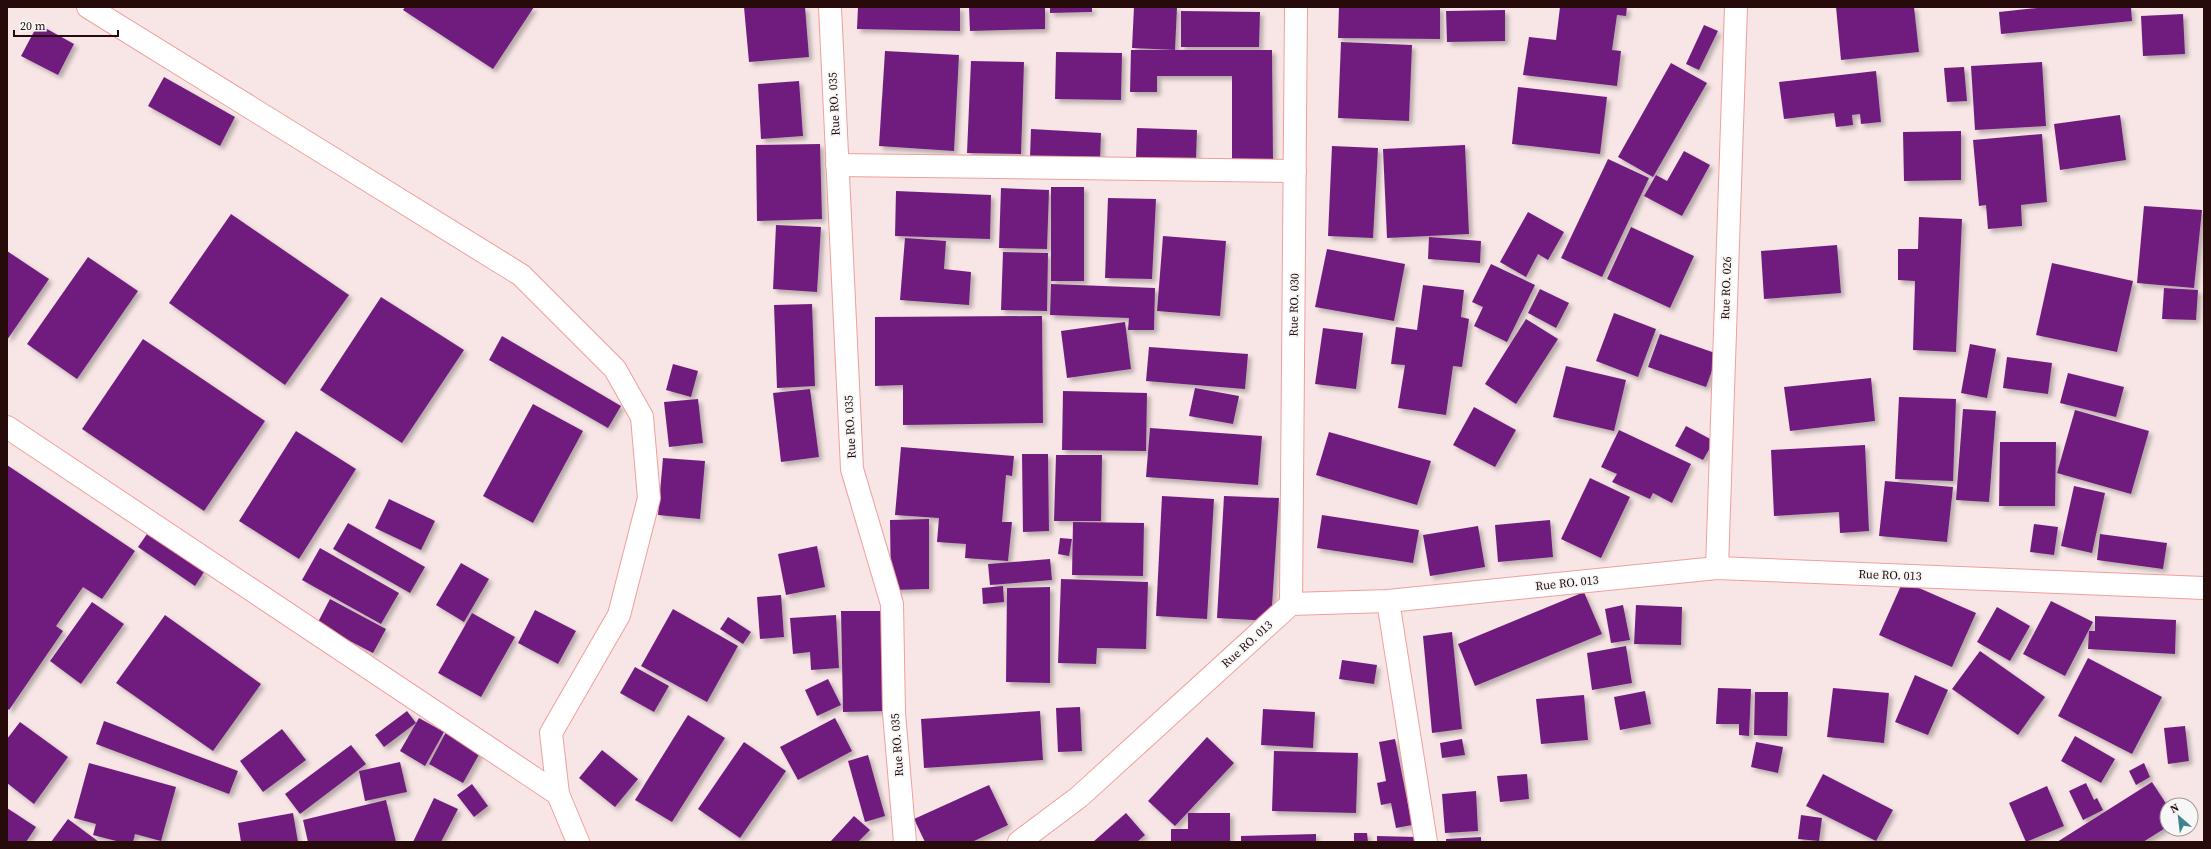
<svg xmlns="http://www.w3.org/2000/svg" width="2211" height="849" font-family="'Source Serif 4',serif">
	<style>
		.building { fill: #701e7e; filter: url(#shadow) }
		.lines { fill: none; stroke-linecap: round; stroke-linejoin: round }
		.minor-casing { stroke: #ef9f9d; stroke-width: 24 }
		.minor { stroke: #fff; stroke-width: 22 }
		.labels { text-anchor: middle; stroke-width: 4; stroke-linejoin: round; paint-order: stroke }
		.street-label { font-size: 12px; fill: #270b0b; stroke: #f7f7f7 }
	</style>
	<defs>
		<filter id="shadow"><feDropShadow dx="3.5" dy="3.5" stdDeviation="2" flood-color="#0004"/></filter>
	</defs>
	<rect width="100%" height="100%" fill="#f7e6e5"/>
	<g class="building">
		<path d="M 405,7 L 534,7 L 493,69 L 403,10 Z"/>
		<path d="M 744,7 L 805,7 L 809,57 L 749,62 Z"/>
		<path d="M 858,7 L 960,7 L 960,31 L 857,29 Z"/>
		<path d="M 969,7 L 1045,7 L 1045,29 L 970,31 Z"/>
		<path d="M 1050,7 L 1092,7 L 1092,12 L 1050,13 Z"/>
		<path d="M 1134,7 L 1177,7 L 1175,50 L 1132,48 Z"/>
		<path d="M 1339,7 L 1440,7 L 1440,39 L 1338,38 Z"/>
		<path d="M 1560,7 L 1627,7 L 1626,16 L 1617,15 L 1612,50 L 1621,51 L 1617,86 L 1523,75 L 1529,37 L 1556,40 Z"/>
		<path d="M 1836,7 L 1914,7 L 1919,52 L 1841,60 Z"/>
		<path d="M 2046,7 L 2131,7 L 2132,21 L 2001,34 L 1999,12 Z"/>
		<path d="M 1505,10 L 1505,41 L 1447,42 L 1446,11 Z"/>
		<path d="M 1181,11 L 1260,12 L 1259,47 L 1181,47 Z"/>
		<path d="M 2183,14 L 2185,54 L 2143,56 L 2141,16 Z"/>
		<path d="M 38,24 L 74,44 L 58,75 L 21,56 Z"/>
		<path d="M 1704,25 L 1718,31 L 1699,70 L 1686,64 Z"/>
		<path d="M 1341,42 L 1412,45 L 1409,121 L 1338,118 Z"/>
		<path d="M 1131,50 L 1272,50 L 1273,160 L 1232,160 L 1232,76 L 1157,76 L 1157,92 L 1130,92 Z"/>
		<path d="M 885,51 L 959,55 L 954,151 L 879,146 Z"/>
		<path d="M 1056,52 L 1122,53 L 1121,100 L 1055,99 Z"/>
		<path d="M 971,61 L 1024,62 L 1021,154 L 967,153 Z"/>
		<path d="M 2042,62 L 2046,126 L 1975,130 L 1971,66 Z"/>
		<path d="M 1671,63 L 1707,83 L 1653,177 L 1618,157 Z"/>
		<path d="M 1964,67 L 1967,101 L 1947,102 L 1944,68 Z"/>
		<path d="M 1876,71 L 1881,122 L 1861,124 L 1860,114 L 1852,115 L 1853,125 L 1836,127 L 1834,113 L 1784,119 L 1779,82 Z"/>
		<path d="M 164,77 L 235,117 L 220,146 L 148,106 Z"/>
		<path d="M 799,81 L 803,136 L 761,139 L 758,84 Z"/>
		<path d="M 1518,87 L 1607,97 L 1600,154 L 1512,144 Z"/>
		<path d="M 2120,115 L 2126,160 L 2060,170 L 2054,124 Z"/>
		<path d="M 1137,128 L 1197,130 L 1196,159 L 1136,158 Z"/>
		<path d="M 1031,129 L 1101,133 L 1100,160 L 1030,157 Z"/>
		<path d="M 1961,131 L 1961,180 L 1904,181 L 1903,132 Z"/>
		<path d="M 2042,134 L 2047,202 L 2021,205 L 2022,226 L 1988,229 L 1986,205 L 1979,206 L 1973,140 Z"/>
		<path d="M 820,144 L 822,219 L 757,221 L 756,145 Z"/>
		<path d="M 1465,145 L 1469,234 L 1387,238 L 1383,149 Z"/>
		<path d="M 1332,146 L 1378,148 L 1373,238 L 1328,236 Z"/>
		<path d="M 1684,151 L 1710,165 L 1682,216 L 1644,196 L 1656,175 L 1667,181 Z"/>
		<path d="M 1608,159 L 1649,178 L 1602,277 L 1561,258 Z"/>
		<rect x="1051" y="187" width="33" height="94"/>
		<path d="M 1001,188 L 1049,190 L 1047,249 L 999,248 Z"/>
		<path d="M 896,191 L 991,195 L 990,239 L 895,236 Z"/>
		<path d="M 1108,198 L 1156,199 L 1152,279 L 1105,278 Z"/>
		<path d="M 2144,206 L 2202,210 L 2194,288 L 2137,283 Z"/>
		<path d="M 1528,212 L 1564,232 L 1548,260 L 1538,254 L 1526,277 L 1500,262 Z"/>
		<path d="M 231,214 L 349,295 L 285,385 L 169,303 Z"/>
		<path d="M 1919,217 L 1962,219 L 1956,352 L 1913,350 L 1915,281 L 1898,280 L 1898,249 L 1918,249 Z"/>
		<path d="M 776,225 L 821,227 L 817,292 L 773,289 Z"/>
		<path d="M 1631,227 L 1694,256 L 1670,308 L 1607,279 Z"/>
		<path d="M 1163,236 L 1226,241 L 1220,316 L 1157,311 Z"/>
		<path d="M 1429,237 L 1481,241 L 1480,263 L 1428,259 Z"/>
		<path d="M 905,238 L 946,241 L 944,269 L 971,272 L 969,305 L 900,300 Z"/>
		<path d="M 1837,245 L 1841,293 L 1764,299 L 1761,251 Z"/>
		<path d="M 1327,249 L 1405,264 L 1394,321 L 1315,307 Z"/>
		<path d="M 7,251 L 49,279 L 7,340 Z"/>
		<path d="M 1003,252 L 1048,253 L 1047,311 L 1001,310 Z"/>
		<path d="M 88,257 L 138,291 L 77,379 L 27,344 Z"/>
		<path d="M 2052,263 L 2133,281 L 2117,352 L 2036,335 Z"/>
		<path d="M 1491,264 L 1535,285 L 1507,342 L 1474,326 L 1483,307 L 1472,302 Z"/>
		<path d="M 1051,284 L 1155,288 L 1154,330 L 1128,330 L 1129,318 L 1050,315 Z"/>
		<path d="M 1423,285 L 1464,290 L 1461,317 L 1469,319 L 1462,367 L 1453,366 L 1446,415 L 1398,408 L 1405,365 L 1391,364 L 1396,327 L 1417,330 Z"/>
		<path d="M 2164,288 L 2198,290 L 2196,320 L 2162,319 Z"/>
		<path d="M 1540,289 L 1569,303 L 1556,328 L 1528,313 Z"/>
		<path d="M 381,297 L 464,350 L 402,443 L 320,390 Z"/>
		<path d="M 812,304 L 815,386 L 777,388 L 774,305 Z"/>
		<path d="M 1614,313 L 1656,329 L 1638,377 L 1596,361 Z"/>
		<path d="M 1042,316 L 1043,423 L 903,425 L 903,385 L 875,386 L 875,317 Z"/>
		<path d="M 1526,319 L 1558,339 L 1516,404 L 1485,384 Z"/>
		<path d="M 1125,322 L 1131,369 L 1067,378 L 1061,331 Z"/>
		<path d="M 1323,328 L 1363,333 L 1356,389 L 1315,384 Z"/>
		<path d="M 1660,334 L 1718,354 L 1706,387 L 1648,367 Z"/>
		<path d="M 502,336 L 621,406 L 608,428 L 489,360 Z"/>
		<path d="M 143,339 L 265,421 L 204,511 L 82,429 Z"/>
		<path d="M 1970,344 L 1996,349 L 1987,398 L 1961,393 Z"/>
		<path d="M 1149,347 L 1248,354 L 1245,389 L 1146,381 Z"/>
		<path d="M 2007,357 L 2052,363 L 2048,394 L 2003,388 Z"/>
		<path d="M 673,364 L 698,371 L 691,397 L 666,390 Z"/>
		<path d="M 1566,366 L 1626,380 L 1614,431 L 1553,417 Z"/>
		<path d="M 2068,373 L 2124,387 L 2116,417 L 2060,403 Z"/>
		<path d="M 1871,378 L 1875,421 L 1790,431 L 1784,387 Z"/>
		<path d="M 1195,388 L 1239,396 L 1233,424 L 1189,416 Z"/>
		<path d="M 810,389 L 819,457 L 781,462 L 773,393 Z"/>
		<path d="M 1063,391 L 1147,393 L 1146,451 L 1062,450 Z"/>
		<path d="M 1899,397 L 1956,399 L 1953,481 L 1895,479 Z"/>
		<path d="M 698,399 L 703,443 L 669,447 L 664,402 Z"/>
		<path d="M 533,404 L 583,431 L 533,523 L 483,496 Z"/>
		<path d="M 1474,407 L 1516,430 L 1495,467 L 1453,445 Z"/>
		<path d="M 1963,409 L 1996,411 L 1989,502 L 1956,500 Z"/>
		<path d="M 2075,410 L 2149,431 L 2131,494 L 2057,473 Z"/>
		<path d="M 1686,426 L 1714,441 L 1703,460 L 1675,446 Z"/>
		<path d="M 1150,428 L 1262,436 L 1258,485 L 1146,477 Z"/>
		<path d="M 1619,430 L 1691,464 L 1672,503 L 1653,493 L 1650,499 L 1612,482 L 1617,474 L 1601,467 Z"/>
		<path d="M 296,431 L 356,469 L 299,559 L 239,521 Z"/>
		<path d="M 1329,432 L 1431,461 L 1417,505 L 1316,475 Z"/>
		<path d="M 2000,442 L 2056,442 L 2055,506 L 1999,506 Z"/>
		<path d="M 1865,445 L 1869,531 L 1840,533 L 1839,512 L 1774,516 L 1771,450 Z"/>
		<path d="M 901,447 L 1014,456 L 1012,476 L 1006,475 L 1002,522 L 1012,522 L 1008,561 L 965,558 L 966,544 L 937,542 L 939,518 L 895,515 Z"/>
		<path d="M 1022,454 L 1048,454 L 1049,531 L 1023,532 Z"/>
		<path d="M 1056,455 L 1102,455 L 1101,521 L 1054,521 Z"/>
		<path d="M 663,458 L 705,461 L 700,519 L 658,515 Z"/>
		<path d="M 7,465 L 135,551 L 102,599 L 83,587 L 56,626 L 63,631 L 9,710 L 7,708 Z"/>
		<path d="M 1590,478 L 1630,497 L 1601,558 L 1561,539 Z"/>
		<path d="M 1885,481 L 1953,487 L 1947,542 L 1879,536 Z"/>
		<path d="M 2074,486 L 2105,493 L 2092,553 L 2061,546 Z"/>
		<path d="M 1162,496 L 1214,499 L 1207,619 L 1156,616 Z"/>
		<path d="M 1224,496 L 1279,498 L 1271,621 L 1217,618 Z"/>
		<path d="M 389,499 L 435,521 L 421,550 L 375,528 Z"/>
		<path d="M 1322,515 L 1419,530 L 1413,563 L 1317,548 Z"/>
		<path d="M 929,519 L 929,589 L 891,590 L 890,520 Z"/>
		<path d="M 1550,520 L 1553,557 L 1498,562 L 1495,525 Z"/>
		<path d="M 1073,522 L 1144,523 L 1143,576 L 1072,575 Z"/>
		<path d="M 348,523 L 425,567 L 410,593 L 333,549 Z"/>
		<path d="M 2034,524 L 2058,527 L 2054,555 L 2030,552 Z"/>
		<path d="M 1478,526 L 1485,567 L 1430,576 L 1423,535 Z"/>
		<path d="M 147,534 L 204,572 L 195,586 L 138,547 Z"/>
		<path d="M 2100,534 L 2167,543 L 2163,569 L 2097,560 Z"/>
		<path d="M 1060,538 L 1072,539 L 1069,556 L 1058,554 Z"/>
		<path d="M 817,546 L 825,587 L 786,595 L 778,554 Z"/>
		<path d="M 320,548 L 399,593 L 381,624 L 302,580 Z"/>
		<path d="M 1050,559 L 1052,580 L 990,585 L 988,564 Z"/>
		<path d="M 461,563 L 489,579 L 464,622 L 436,605 Z"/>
		<path d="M 1061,579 L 1148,582 L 1146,649 L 1097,648 L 1096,664 L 1058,663 Z"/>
		<path d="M 1903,581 L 1976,613 L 1952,667 L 1879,635 Z"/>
		<path d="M 1003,586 L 1004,602 L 983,604 L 982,588 Z"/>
		<path d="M 1050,587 L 1050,683 L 1006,682 L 1007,588 Z"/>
		<path d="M 1584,592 L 1602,634 L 1475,686 L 1458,644 Z"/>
		<path d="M 781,595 L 784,637 L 760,639 L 757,597 Z"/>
		<path d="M 330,599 L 386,629 L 373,653 L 317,624 Z"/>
		<path d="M 2051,601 L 2093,622 L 2065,676 L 2023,654 Z"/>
		<path d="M 92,602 L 124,624 L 81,684 L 50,661 Z"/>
		<path d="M 1623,605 L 1630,640 L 1611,643 L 1605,609 Z"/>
		<path d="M 1636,605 L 1682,607 L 1681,645 L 1634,644 Z"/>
		<path d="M 1997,607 L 2030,626 L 2010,661 L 1977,642 Z"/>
		<path d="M 673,609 L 738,646 L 707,702 L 641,666 Z"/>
		<path d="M 535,610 L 576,631 L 558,664 L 518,643 Z"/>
		<path d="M 841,611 L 886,611 L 888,711 L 843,712 Z"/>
		<path d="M 472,613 L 515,637 L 481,697 L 438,673 Z"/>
		<path d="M 165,615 L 261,684 L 213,751 L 116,683 Z"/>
		<path d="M 836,615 L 839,668 L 811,670 L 810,652 L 793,654 L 790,618 Z"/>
		<path d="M 2095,616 L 2176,620 L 2175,654 L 2088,649 L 2089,631 L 2095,631 Z"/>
		<path d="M 728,617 L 751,632 L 743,644 L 720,629 Z"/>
		<path d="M 1452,632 L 1462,729 L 1432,733 L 1423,636 Z"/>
		<path d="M 1626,646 L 1632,683 L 1592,690 L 1587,653 Z"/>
		<path d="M 1980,651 L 2045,697 L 2018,735 L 1952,689 Z"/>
		<path d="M 2088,658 L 2162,697 L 2132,754 L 2058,716 Z"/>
		<path d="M 1342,660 L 1377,665 L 1374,684 L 1339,679 Z"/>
		<path d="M 635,667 L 669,686 L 654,712 L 620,693 Z"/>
		<path d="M 1915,675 L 1948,690 L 1928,735 L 1895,722 Z"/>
		<path d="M 828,679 L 841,705 L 817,716 L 805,690 Z"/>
		<path d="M 1718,688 L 1751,689 L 1749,736 L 1739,735 L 1739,724 L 1716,724 Z"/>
		<path d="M 1833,688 L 1889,693 L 1884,743 L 1827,737 Z"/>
		<path d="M 1645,691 L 1651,724 L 1620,730 L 1614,697 Z"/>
		<path d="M 1755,692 L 1788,692 L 1787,736 L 1754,735 Z"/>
		<path d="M 1584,695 L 1588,740 L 1541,744 L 1536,699 Z"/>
		<path d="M 1080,707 L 1082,751 L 1058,752 L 1056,708 Z"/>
		<path d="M 1263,709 L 1315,712 L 1313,748 L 1261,745 Z"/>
		<path d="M 407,711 L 416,723 L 384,747 L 375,735 Z"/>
		<path d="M 1040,711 L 1043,760 L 924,768 L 921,719 Z"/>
		<path d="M 688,715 L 725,738 L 672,822 L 635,800 Z"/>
		<path d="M 419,718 L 444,732 L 425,766 L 400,751 Z"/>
		<path d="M 835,718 L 852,751 L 798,780 L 780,747 Z"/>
		<path d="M 104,721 L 238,771 L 229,794 L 96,744 Z"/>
		<path d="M 20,722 L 68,757 L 34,804 L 7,783 L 7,739 Z"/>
		<path d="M 2185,726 L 2189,761 L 2168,764 L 2164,728 Z"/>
		<path d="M 282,729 L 306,760 L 263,792 L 240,761 Z"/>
		<path d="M 446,732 L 481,751 L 463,783 L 429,764 Z"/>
		<path d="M 2075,736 L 2115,759 L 2101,783 L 2061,761 Z"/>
		<path d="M 1207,737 L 1234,763 L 1175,826 L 1148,801 Z"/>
		<path d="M 1395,739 L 1412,825 L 1396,828 L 1391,803 L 1381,805 L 1377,783 L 1386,781 L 1379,742 Z"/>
		<path d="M 1462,739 L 1465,755 L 1442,758 L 1440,743 Z"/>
		<path d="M 744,742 L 786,771 L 740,838 L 698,809 Z"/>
		<path d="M 1756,742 L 1783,747 L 1778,773 L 1751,767 Z"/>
		<path d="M 351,745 L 366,764 L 300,814 L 285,794 Z"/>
		<path d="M 602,750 L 638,779 L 615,807 L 579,778 Z"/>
		<path d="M 1274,751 L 1358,753 L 1356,813 L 1272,811 Z"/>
		<path d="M 868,755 L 885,816 L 865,822 L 848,761 Z"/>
		<path d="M 400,762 L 407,792 L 365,801 L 359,771 Z"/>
		<path d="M 89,763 L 176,787 L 161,841 L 135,834 L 133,842 L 120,842 L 93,835 L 96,824 L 74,818 Z"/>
		<path d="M 2144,763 L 2150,777 L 2136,785 L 2129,771 Z"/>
		<path d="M 1527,774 L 1529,799 L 1500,802 L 1497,776 Z"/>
		<path d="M 1823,774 L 1893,810 L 1876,841 L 1806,806 Z"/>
		<path d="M 2152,782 L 2167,805 L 2167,827 L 2143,842 L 2057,842 Z"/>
		<path d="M 2086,783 L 2094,800 L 2097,798 L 2103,810 L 2083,820 L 2069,791 Z"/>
		<path d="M 472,784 L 488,806 L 474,817 L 457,795 Z"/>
		<path d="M 989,785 L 1008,825 L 972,842 L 925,842 L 914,819 Z"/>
		<path d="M 2047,786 L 2064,826 L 2026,842 L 2009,803 Z"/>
		<path d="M 1476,791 L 1478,831 L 1445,833 L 1442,794 Z"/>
		<path d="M 434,798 L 458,809 L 441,842 L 413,842 Z"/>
		<path d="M 386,800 L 396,842 L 308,842 L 303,820 Z"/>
		<path d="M 7,808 L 36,827 L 26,842 L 7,842 Z"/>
		<path d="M 293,813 L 298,842 L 241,842 L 238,823 Z"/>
		<path d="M 1126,813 L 1145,835 L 1137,842 L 1093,842 Z"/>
		<path d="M 1188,813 L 1230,813 L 1230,842 L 1171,842 L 1171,829 L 1188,829 Z"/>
		<path d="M 1801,815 L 1822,818 L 1819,841 L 1798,839 Z"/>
		<path d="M 854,816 L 870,830 L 858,842 L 830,842 Z"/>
		<path d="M 68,819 L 99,842 L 51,842 Z"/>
		<path d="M 1354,833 L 1367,833 L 1368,842 L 1354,842 Z"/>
		<path d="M 1316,834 L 1316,842 L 1241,842 L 1241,836 Z"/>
		<path d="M 1377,836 L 1416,837 L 1416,842 L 1377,842 Z"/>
		<path d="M 1481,837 L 1481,842 L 1446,842 L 1446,839 Z"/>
	</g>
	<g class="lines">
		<g class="minor-casing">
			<g id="minor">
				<path d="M 88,7 L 521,275 L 615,369 L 642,417 L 649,498 L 619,615 L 551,733 L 558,794 L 578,842"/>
				<path d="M 830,7 L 852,469 L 892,604 L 894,713 L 905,842"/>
				<path d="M 837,165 L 1295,171"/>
				<path d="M 7,427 L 558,794"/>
				<path d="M 1717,568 L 1736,7"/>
				<path d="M 1388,601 L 1426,842"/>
				<path d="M 1291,604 L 1296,7"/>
				<path d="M 1019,842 L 1079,797 L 1291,604 L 1388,601 L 1717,568 L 2204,588"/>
			</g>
		</g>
		<use href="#minor" class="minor"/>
	</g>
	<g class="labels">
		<g class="street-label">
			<text transform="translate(834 104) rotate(-93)" y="4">Rue RO. 035</text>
			<text transform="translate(1726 288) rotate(-88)" y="4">Rue RO. 026</text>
			<text transform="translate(1294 305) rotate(-89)" y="4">Rue RO. 030</text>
			<text transform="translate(850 427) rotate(-93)" y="4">Rue RO. 035</text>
			<text transform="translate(1890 575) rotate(2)" y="4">Rue RO. 013</text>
			<text transform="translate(1567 583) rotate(-6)" y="4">Rue RO. 013</text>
			<text transform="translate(1247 644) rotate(-42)" y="4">Rue RO. 013</text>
			<text transform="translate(897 745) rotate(-94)" y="4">Rue RO. 035</text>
		</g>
	</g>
	<rect width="2211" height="849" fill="none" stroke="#270b0b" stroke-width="16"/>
	<g transform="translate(2179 817) rotate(332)"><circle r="19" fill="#f7f7f7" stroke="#a49999"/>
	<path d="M0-3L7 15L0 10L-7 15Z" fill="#3d858a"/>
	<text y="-6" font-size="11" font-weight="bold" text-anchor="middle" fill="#270b0b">N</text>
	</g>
	<path d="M14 30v6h104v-6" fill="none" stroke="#270b0b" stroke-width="2"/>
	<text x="20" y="30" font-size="12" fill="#270b0b" stroke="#f7f7f7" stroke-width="3" paint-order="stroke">20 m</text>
</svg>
